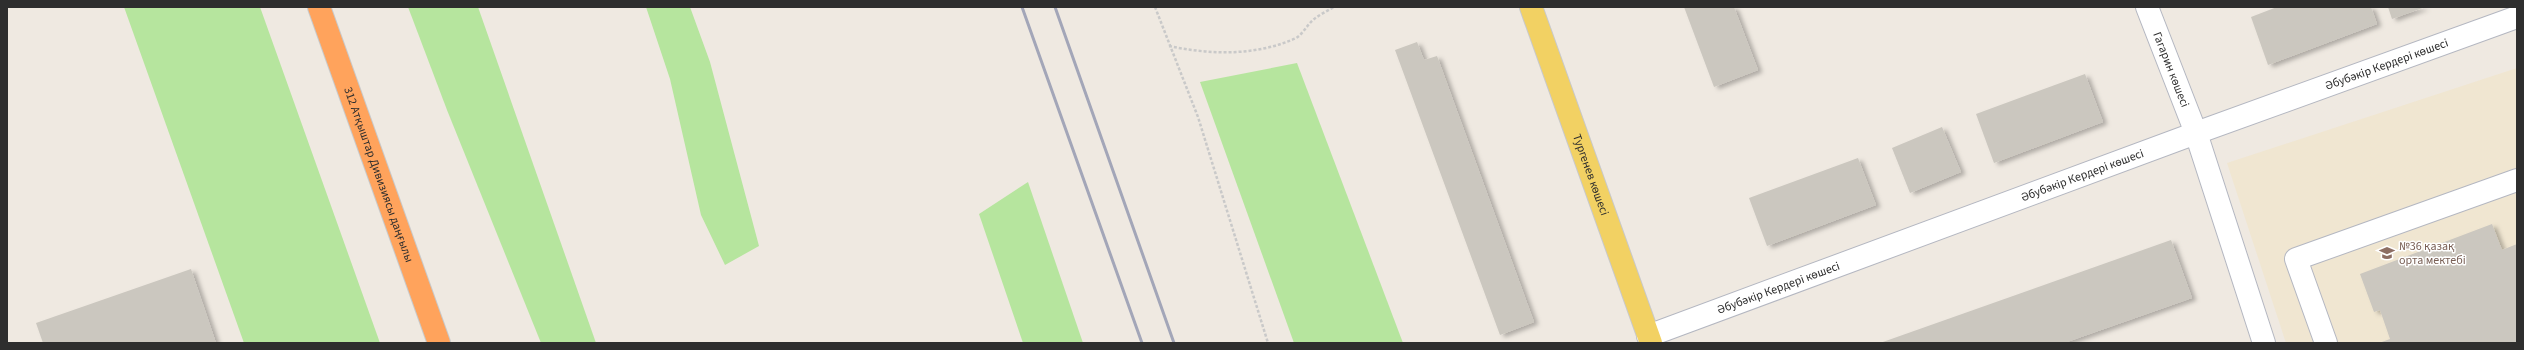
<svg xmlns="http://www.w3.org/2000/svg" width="2524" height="350" font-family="'Source Sans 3',sans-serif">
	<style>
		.education { fill: #f0e6d1 }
		.green { fill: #b6e59e }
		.building { fill: #cbc7bf; filter: url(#shadow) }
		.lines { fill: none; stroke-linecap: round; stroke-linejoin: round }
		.minor-casing { stroke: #b4b7c1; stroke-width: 24 }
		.major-casing { stroke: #c9c9c9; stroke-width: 24 }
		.highway-casing { stroke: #c9c9c9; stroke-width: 24 }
		.path { stroke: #c9c9c9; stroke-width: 2.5; stroke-dasharray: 3 2; stroke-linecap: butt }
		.minor { stroke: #fff; stroke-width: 22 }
		.major { stroke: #f2d163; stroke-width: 22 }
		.highway { stroke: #ffa35c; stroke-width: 22 }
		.rail { stroke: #a3a6b8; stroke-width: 3 }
		.labels { text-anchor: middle; stroke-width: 3; stroke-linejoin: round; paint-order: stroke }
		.street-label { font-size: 12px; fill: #2e2e2e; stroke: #fff }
		.education-label { font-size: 12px; fill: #785e54; stroke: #fff; text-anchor: start }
	</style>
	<defs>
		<filter id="shadow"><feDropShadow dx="4.5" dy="2.5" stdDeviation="2" flood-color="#0004"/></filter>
	</defs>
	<rect width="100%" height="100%" fill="#efe9e1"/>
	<path class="education" d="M 2517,68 L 2517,343 L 2286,343 L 2227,163 Z"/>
	<g class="green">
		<path d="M 124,7 L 260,7 L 380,343 L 244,343 Z"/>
		<path d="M 408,7 L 478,7 L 596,343 L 541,343 L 447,110 Z"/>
		<path d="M 646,7 L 690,7 L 710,62 L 759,246 L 725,265 L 701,215 L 670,79 Z"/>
		<path d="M 1297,63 L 1403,343 L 1294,343 L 1200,82 Z"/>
		<path d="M 1028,182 L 1083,343 L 1023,343 L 979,214 Z"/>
	</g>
	<g class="building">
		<path d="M 1684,7 L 1734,7 L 1758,70 L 1714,87 Z"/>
		<path d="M 2277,7 L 2371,7 L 2377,24 L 2268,65 L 2251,17 Z"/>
		<path d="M 2388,7 L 2425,7 L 2392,19 Z"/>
		<path d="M 1417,42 L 1424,60 L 1437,56 L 1534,322 L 1500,335 L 1395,50 Z"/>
		<path d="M 2085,74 L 2103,122 L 1994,163 L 1976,114 Z"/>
		<path d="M 1942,127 L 1961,172 L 1910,193 L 1892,148 Z"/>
		<path d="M 1858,158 L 1876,205 L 1767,246 L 1749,198 Z"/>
		<path d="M 2492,224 L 2502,250 L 2517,244 L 2517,343 L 2379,343 L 2390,339 L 2380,310 L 2374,312 L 2360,274 Z"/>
		<path d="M 2171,240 L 2192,298 L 2064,343 L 1880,343 Z"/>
		<path d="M 191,269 L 216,343 L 43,343 L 36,323 Z"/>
	</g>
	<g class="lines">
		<g class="minor-casing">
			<g id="minor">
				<path id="s1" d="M 2147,7 L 2196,133 L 2264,343"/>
				<path id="s2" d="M 1648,336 L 2196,133 L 2517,17"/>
				<path d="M 2326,343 L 2296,259 L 2517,180"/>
			</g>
		</g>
		<g class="major-casing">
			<g id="major">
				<path id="s3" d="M 1531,7 L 1651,343"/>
			</g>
		</g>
		<g class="highway-casing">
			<g id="highway">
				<path id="s4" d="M 319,7 L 439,343"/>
			</g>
		</g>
		<g class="path">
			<path d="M 1155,7 L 1198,117 L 1268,343"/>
			<path d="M 1169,46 C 1211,55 1257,56 1296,38 C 1303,34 1307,25 1313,20 C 1319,15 1327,11 1334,7"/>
		</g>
		<use href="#minor" class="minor"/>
		<use href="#major" class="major"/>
		<use href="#highway" class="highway"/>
		<g class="rail">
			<path d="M 1022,7 L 1142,343"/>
			<path d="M 1055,7 L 1174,343"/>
		</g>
	</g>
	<defs>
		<g id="school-bare" transform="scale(1.2)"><path d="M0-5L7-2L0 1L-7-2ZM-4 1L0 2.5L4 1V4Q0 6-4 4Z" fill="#8d6e63" stroke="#fff" stroke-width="2.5" paint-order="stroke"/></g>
	</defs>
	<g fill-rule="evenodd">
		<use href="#school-bare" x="2387" y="253"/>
	</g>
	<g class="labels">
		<g class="street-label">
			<text dy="4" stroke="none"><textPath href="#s2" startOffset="787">Әбубәкір Кердері көшесі</textPath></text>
			<text dy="4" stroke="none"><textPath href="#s1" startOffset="67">Гагарин көшесі</textPath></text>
			<text dy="4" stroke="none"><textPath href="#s4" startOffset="178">312 Атқыштар Дивизиясы даңғылы</textPath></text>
			<text dy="4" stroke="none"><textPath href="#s3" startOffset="178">Тургенев көшесі</textPath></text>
			<text dy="4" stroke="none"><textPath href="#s2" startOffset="463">Әбубәкір Кердері көшесі</textPath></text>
			<text dy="4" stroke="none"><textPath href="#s2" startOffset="139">Әбубәкір Кердері көшесі</textPath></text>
		</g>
		<g class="education-label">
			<text x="2399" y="250">№36 қазақ<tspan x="2399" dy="14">орта мектебі</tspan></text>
		</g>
	</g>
	<rect width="2524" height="350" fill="none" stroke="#2e2e2e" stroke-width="16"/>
</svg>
